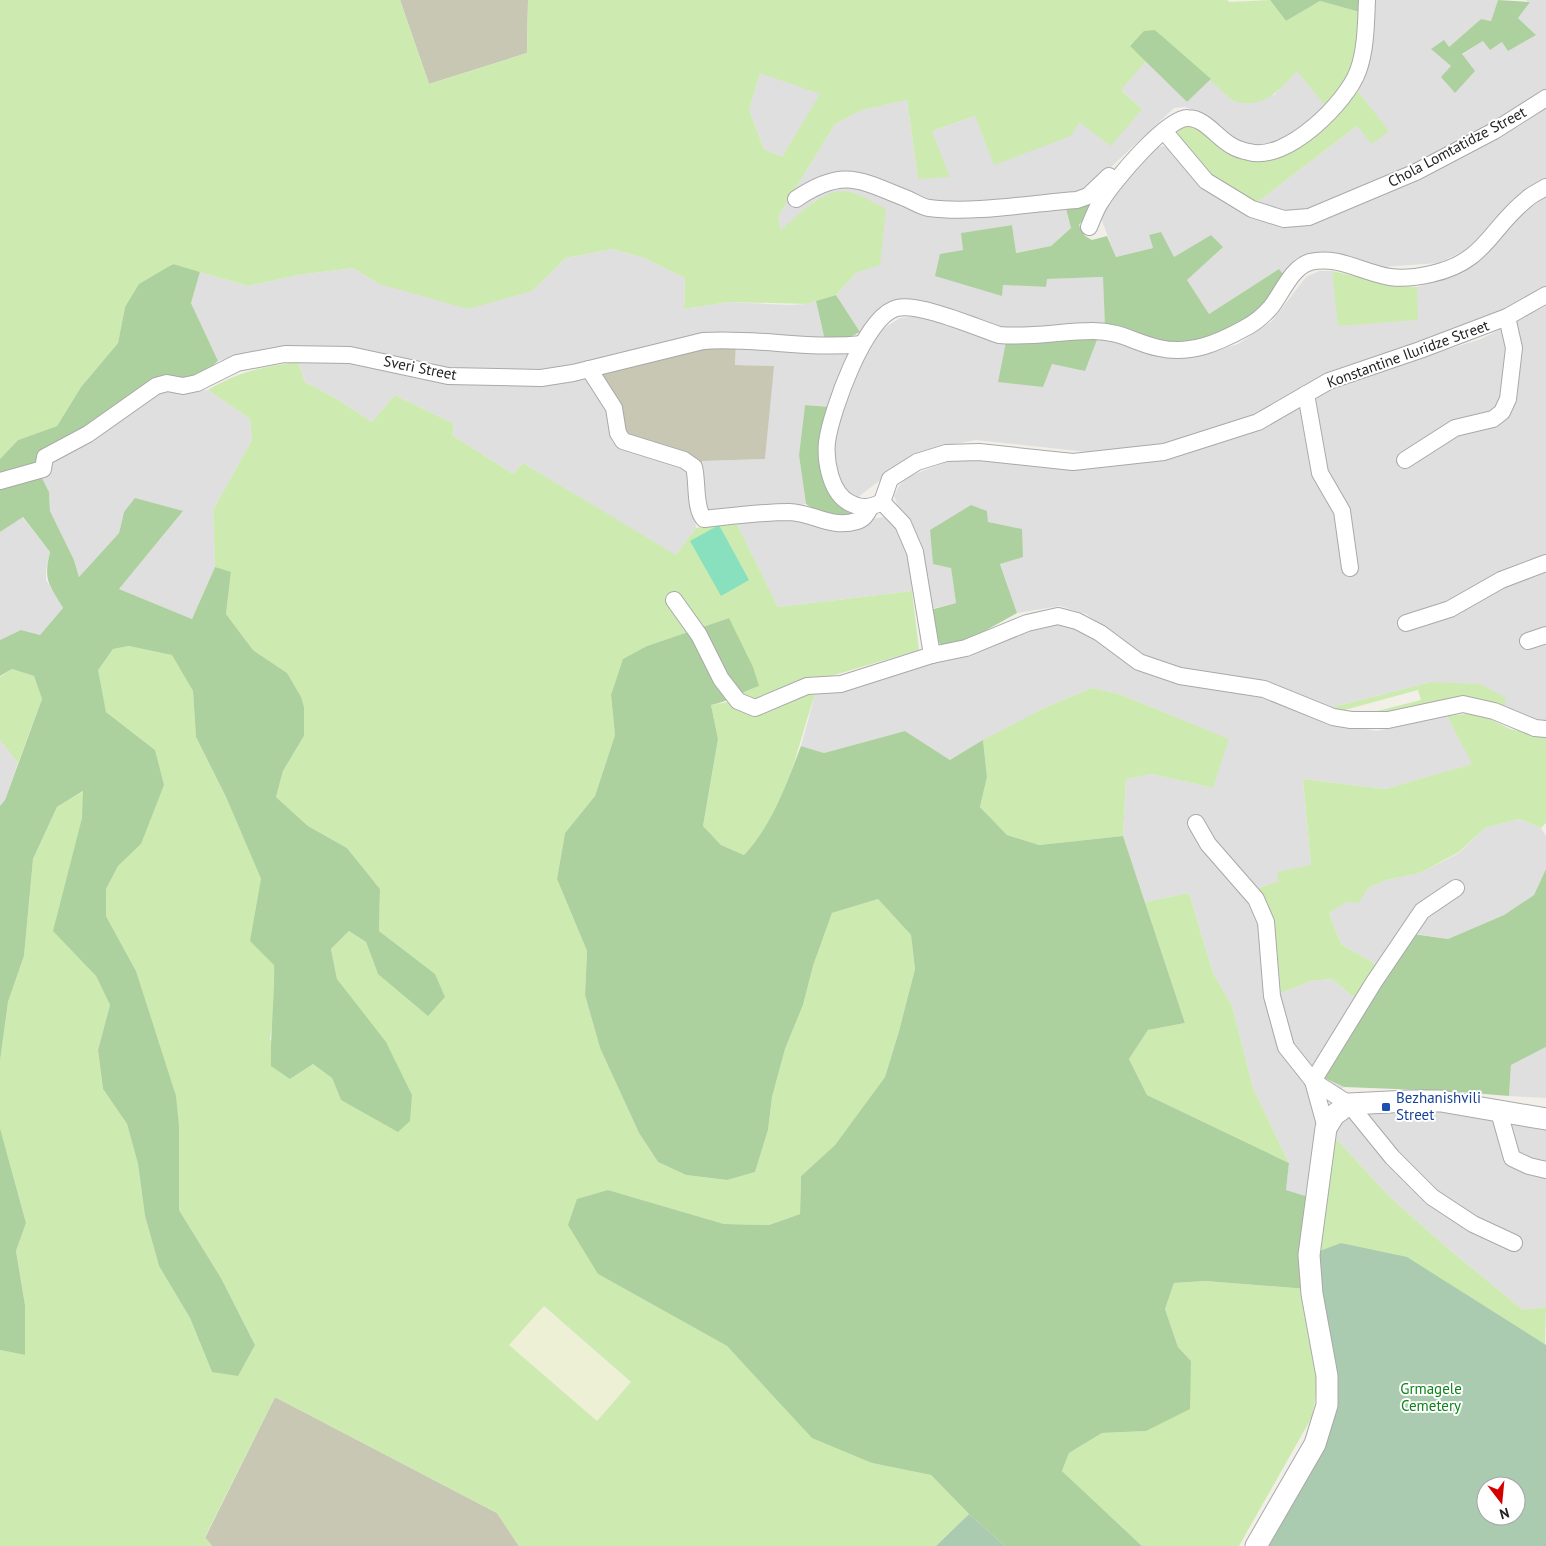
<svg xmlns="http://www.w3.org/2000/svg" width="1546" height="1546" font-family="'PT Sans',sans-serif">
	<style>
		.residential { fill: #e0dfdf }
		.construction { fill: #c7c7b4 }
		.farmland { fill: #eef0d5 }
		.grass { fill: #cdebb0; fill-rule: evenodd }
		.forest { fill: #add19e }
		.cemetery { fill: #aacbaf; fill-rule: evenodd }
		.pitch { fill: #88e0be }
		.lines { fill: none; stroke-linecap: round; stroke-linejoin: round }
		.minor-casing { stroke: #a9a9a9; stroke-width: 18 }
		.tertiary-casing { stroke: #a9a9a9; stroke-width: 23 }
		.minor { stroke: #fff; stroke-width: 16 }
		.tertiary { stroke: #fff; stroke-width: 21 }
		.transit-dot { fill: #1a4fb4; stroke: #fff; stroke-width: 2 }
		.labels { text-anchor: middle; stroke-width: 4; stroke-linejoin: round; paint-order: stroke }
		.street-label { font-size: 15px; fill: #222; stroke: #fff }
		.transit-label { font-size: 15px; fill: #164399; stroke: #fff; text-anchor: start }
		.park-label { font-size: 15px; fill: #0c8416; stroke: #fff }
	</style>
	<rect width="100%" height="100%" fill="#f2efe9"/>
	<g class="residential">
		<path d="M 1371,0 L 1498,0 L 1491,21 L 1481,19 L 1449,47 L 1432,49 L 1451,66 L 1462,55 L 1483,41 L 1503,42 L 1535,34 L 1518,18 L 1529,2 L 1525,0 L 1546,0 L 1546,90 L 1445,153 L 1313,210 L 1286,214 L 1255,204 L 1357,126 L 1389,132 L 1358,91 L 1365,68 Z"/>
		<path d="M 1146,61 L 1187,102 L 1211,79 L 1233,101 L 1274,95 L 1297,70 L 1327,108 L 1285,142 L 1269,148 L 1237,143 L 1197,112 L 1185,107 L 1174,108 L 1093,184 L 1078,193 L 925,213 L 1065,205 L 1071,228 L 1051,246 L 1015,253 L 1012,225 L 962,233 L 963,251 L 1002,296 L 1002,285 L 1045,287 L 1046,279 L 1104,277 L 1105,327 L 1011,332 L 884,306 L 860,332 L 836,295 L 857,272 L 817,199 L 781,231 L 778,217 L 835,124 L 862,110 L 907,100 L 918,179 L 932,131 L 975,116 L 1079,122 L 1142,109 L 1120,89 Z"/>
		<path d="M 760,72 L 821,94 L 782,157 L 764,149 L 749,110 Z"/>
		<path d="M 1546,104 L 1546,181 L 1476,245 L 1439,263 L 1382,267 L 1347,260 L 1306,255 L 1296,258 L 1284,275 L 1279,269 L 1209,314 L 1187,280 L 1222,247 L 1211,235 L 1174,257 L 1149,235 L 1153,248 L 1116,257 L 1102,221 L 1102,210 L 1120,182 L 1155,148 L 1163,146 L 1171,150 L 1202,183 L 1301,222 Z"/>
		<path d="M 1546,193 L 1546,288 L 1521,303 L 1463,329 L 1333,370 L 1272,407 L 1239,423 L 1162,444 L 1087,452 L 976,440 L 933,448 L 899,466 L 854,500 L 841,488 L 833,464 L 833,445 L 848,387 L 881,330 L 900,318 L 920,316 L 1006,342 L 1052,364 L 1098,337 L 1163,357 L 1209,353 L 1238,344 L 1272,321 L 1306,277 L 1319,271 L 1332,271 L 1339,325 L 1417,320 L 1417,287 L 1457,273 L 1528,204 Z"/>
		<path d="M 613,249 L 644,258 L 685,278 L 684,309 L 729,302 L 789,305 L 807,304 L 816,301 L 825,341 L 712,333 L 543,374 L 450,372 L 384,356 L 235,356 L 218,361 L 191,303 L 200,272 L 248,286 L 298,275 L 353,268 L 379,284 L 532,291 L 566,258 Z"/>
		<path d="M 1546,306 L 1546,722 L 1533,721 L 1431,682 L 1325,709 L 1187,672 L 1146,657 L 1086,614 L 1060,606 L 1017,613 L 1000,563 L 951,568 L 956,603 L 930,609 L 922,545 L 912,526 L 899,510 L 894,496 L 899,486 L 907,477 L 957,458 L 1054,466 L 1226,438 L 1283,418 L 1327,391 L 1349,381 L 1481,339 Z"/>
		<path d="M 736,343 L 847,351 L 849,358 L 830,407 L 805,405 L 799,455 L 806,504 L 710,511 L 704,507 L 701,461 L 765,459 L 773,366 L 735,365 Z"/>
		<path d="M 298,362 L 356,362 L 584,377 L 609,408 L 612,442 L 689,470 L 696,528 L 676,556 L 523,463 L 513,474 L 452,435 L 454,424 L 395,395 L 372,422 L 337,399 L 305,382 Z"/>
		<path d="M 164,389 L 179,392 L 208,390 L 250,419 L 252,440 L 213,510 L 215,567 L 192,619 L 119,589 L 182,512 L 124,512 L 119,533 L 79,577 L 74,560 L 50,511 L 49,492 L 36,466 Z"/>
		<path d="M 22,517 L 50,552 L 46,569 L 46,580 L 63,608 L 40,635 L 21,630 L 0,640 L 0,532 Z"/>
		<path d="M 884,517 L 899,528 L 909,549 L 912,591 L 778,607 L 735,520 L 805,518 L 835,529 L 864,527 L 873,519 Z"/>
		<path d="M 1069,623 L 1090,632 L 1141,669 L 1267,698 L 1323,722 L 1377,731 L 1447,716 L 1473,764 L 1385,789 L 1303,779 L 1311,866 L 1278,872 L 1280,881 L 1258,889 L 1274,919 L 1281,993 L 1311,981 L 1332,979 L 1355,998 L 1323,1078 L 1344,1087 L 1327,1101 L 1312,1198 L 1286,1190 L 1289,1163 L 1253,1088 L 1232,1006 L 1213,973 L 1189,893 L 1145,902 L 1123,836 L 1126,779 L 1152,774 L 1213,788 L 1228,739 L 1119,694 L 1092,688 L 1046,707 L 950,760 L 905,731 L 824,753 L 801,746 L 817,688 L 1032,629 Z"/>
		<path d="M 0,740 L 18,763 L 5,800 L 0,806 Z"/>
		<path d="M 1519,819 L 1541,828 L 1546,836 L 1546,869 L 1534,895 L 1504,915 L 1448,939 L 1398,931 L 1377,965 L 1341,944 L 1329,913 L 1368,888 L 1386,880 L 1420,873 L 1459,853 L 1485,828 Z"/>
		<path d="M 1546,1047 L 1546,1098 L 1509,1096 L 1511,1065 Z"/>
		<path d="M 1349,1104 L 1546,1119 L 1546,1307 L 1523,1310 L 1445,1246 L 1391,1198 L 1326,1128 Z"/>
	</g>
	<g class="construction">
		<path d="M 400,0 L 528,0 L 527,53 L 429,84 Z"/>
		<path d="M 736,343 L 735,365 L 774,366 L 765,459 L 702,461 L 702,470 L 626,438 L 600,371 L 705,344 Z"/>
		<path d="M 275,1397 L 497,1513 L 519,1546 L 212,1546 L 205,1538 Z"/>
	</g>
	<path class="farmland" d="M 543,1306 L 631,1382 L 597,1422 L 509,1345 Z"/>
	<g class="grass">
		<path d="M 0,0 L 400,0 L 429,84 L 527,53 L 528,0 L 1227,0 L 1230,2 L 1270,0 L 1286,21 L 1320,1 L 1363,13 L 1356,67 L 1327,108 L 1297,71 C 1279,91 1263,110 1233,101 L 1155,30 L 1130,45 L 1146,61 L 1121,90 L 1142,109 L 1111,146 L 1079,122 L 1071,136 L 994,165 L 975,116 L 932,131 L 950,177 L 918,179 L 907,100 L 862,110 L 835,124 L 778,217 L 781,230 C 799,215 818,192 843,191 C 856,191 874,203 886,209 L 880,265 L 857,272 L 836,295 L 807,304 L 729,302 L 684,309 L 685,278 L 644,258 L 613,249 L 566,258 L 532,291 L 468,309 L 379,284 L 353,268 L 298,275 L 248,286 L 172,264 L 125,307 L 118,343 L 81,387 L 57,426 L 18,440 L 0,459 ZM 760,73 L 820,94 L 782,157 L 764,149 L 749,110 Z"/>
		<path d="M 1358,91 L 1389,131 L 1372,144 L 1357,126 L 1255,204 L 1211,179 L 1178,140 L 1177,131 L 1179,126 L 1195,123 C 1211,137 1230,157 1252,161 C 1277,165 1320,134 1336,118 C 1344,109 1350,100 1358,91 Z"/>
		<path d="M 1332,271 L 1399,286 L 1417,287 L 1418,320 L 1338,326 Z"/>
		<path d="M 298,362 L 305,382 L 337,399 L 372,422 L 395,395 L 454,424 L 452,435 L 513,474 L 523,463 L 676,555 L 696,528 L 735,520 L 778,607 L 912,591 L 919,650 L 821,679 C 796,741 793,803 744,855 L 721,845 L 703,826 L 718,739 L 711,705 L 728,702 L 744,690 L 729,618 L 647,646 L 611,695 L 615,735 L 595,796 L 565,833 L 557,879 L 587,951 L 585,995 L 600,1048 L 639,1133 L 658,1162 L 686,1175 L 726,1180 L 755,1172 L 768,1130 L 772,1097 L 785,1049 L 803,1005 L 813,966 L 832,913 L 878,899 L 911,935 L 915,969 L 899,1031 L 885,1077 L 835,1145 L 801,1176 L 800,1214 L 769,1225 L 724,1224 L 608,1190 L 598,1274 L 727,1346 L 785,1408 L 872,1463 L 931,1475 L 969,1514 L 936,1546 L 519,1546 L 497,1513 L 275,1397 L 205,1537 L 212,1546 L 0,1546 L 0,1350 L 25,1355 L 25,1305 L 16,1251 L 26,1223 L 0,1128 L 0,1061 L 8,1002 L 24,956 L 33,859 L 57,807 L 84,791 L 78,956 L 96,976 L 110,1005 L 98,1050 L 103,1089 L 127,1124 L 138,1164 L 145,1216 L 159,1266 L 190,1318 L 212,1372 L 255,1345 L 221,1278 L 179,1210 L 179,1126 L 136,971 L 106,916 L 106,889 L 118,866 L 141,844 L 155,750 L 106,712 L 97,670 L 113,649 L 129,646 L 172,654 L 193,691 L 196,737 L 226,797 L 261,879 L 274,965 L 275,1004 L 270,1039 L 290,1079 L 313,1064 L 332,1078 L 341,1100 L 367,1113 L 361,1011 L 337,979 L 331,949 L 349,931 L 366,942 L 378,974 L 407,953 L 379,931 L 380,889 L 347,848 L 308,826 L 276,797 L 283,771 L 304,736 L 287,673 L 253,650 L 226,614 L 231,573 L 215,567 L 213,510 L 252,440 L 250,419 L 208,390 C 239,371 263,367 298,362 ZM 544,1306 L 631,1382 L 597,1421 L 509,1345 Z"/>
		<path d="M 12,669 L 34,676 L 42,699 L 18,763 L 0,740 L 0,677 Z"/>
		<path d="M 1431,682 L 1480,684 L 1506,698 L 1504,707 L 1410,710 L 1361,715 L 1421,700 L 1418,690 L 1341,711 L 1325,709 Z"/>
		<path d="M 1092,688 L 1119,694 L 1229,739 L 1213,788 L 1152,774 L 1126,779 L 1123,836 L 1039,845 L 1007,835 L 980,807 L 987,777 L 983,740 L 1046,707 Z"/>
		<path d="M 1465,714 L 1482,715 L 1510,729 L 1546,737 L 1546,823 L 1541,828 L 1519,819 L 1485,828 L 1459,852 L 1420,873 L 1386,880 L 1368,888 L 1359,903 L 1347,902 L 1329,913 L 1341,944 L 1377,965 L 1355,998 L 1332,979 L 1311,981 L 1281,993 L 1274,919 L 1257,889 L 1279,881 L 1277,872 L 1311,865 L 1303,779 L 1385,789 L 1472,764 L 1447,716 Z"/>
		<path d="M 1189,893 L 1213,973 L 1232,1006 L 1253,1088 L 1289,1163 L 1147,1095 L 1129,1059 L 1148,1030 L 1185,1023 L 1145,902 Z"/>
		<path d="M 1326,1128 L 1391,1198 L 1445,1246 L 1523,1310 L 1546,1307 L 1545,1346 L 1309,1255 Z"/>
		<path d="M 1205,1281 L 1307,1289 L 1318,1384 L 1312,1417 L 1239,1546 L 1142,1546 L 1062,1471 L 1069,1453 L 1102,1433 L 1146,1431 L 1191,1361 L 1178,1347 L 1165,1309 L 1174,1283 Z"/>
	</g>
	<g class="forest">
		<path d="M 1270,0 L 1364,0 L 1363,13 L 1320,1 L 1286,21 Z"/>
		<path d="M 1498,0 L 1530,2 L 1518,18 L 1536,35 L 1508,51 L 1502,42 L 1490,50 L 1483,41 L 1462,54 L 1475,71 L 1455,93 L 1441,77 L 1451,66 L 1431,49 L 1444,40 L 1449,47 L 1481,19 L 1491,21 Z"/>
		<path d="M 1155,30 L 1211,79 L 1187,102 L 1130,46 L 1144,31 Z"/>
		<path d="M 1113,180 L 1079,225 L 1085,236 L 1092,240 L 1107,236 L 1116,257 L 1153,248 L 1149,235 L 1161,232 L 1174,257 L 1211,235 L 1223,247 L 1187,280 L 1209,314 L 1279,269 L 1284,275 L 1264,305 L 1246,323 L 1219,335 L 1169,345 L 1105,327 L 1103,277 L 1047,279 L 1046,287 L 1003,285 L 1002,296 L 935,276 L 940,254 L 963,250 L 961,233 L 1012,225 L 1016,253 L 1051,246 L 1071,228 L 1065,205 Z"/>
		<path d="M 173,264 L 200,272 L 191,303 L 218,361 C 206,371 196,380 179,379 L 36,466 L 49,492 L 50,511 L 74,560 L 79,577 L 119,533 L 124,512 L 135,498 L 183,511 L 119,589 L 192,619 L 215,567 L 231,572 L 226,614 L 253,650 L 287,673 L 301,697 L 304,707 L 304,736 L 283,771 L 276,797 L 308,826 L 347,848 L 380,889 L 379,931 L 435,974 L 445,997 L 428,1016 L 378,974 L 366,942 L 349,931 L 331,949 L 337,979 L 386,1042 L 412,1095 L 410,1121 L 398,1132 L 341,1100 L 332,1078 L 313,1064 L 290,1079 L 271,1066 C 270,1032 275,999 274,965 L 250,941 L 261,879 L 226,797 L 196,737 L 193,691 L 172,655 L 129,646 L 113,649 L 98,670 L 106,712 L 155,750 L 164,785 L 141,844 L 118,866 L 106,889 L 106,916 L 136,971 L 176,1096 L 179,1126 L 179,1210 L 221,1278 L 255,1345 L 238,1376 L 212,1372 L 190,1318 L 159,1266 L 145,1216 L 138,1164 L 127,1124 L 103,1089 L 98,1050 L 110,1005 L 96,976 L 53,931 L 82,818 L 83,791 L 57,807 L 33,859 L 24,956 L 8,1002 L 0,1061 L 0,806 L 5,800 L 42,699 L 34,676 L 12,669 L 0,676 L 0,640 L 21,630 L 40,635 L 63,608 C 49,584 43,581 50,552 L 23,517 L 0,532 L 0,459 L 18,440 L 57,426 L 81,387 L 118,343 L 125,307 L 139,284 Z"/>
		<path d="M 836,295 L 860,332 L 850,337 L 825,341 L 816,301 Z"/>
		<path d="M 1098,337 L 1085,371 L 1052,364 L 1043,387 L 998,382 L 1006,342 Z"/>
		<path d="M 805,405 L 830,407 L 821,456 L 861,513 C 837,521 826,519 806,504 L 799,455 Z"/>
		<path d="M 971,505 L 987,511 L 988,522 L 1022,529 L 1023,557 L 1000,564 L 1017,613 L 956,647 L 943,647 L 935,638 L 930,610 L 956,603 L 951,568 L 933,564 L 930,530 Z"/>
		<path d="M 729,618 L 753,667 L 759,686 C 740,692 731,701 711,705 L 718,739 L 703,826 L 721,845 L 744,855 C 773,824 786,785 801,746 L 824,753 L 905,731 L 950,760 L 983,740 L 987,777 L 980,807 L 1007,835 L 1039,845 L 1123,836 L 1185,1023 L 1148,1030 L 1129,1059 L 1147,1095 L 1289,1163 L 1286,1190 L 1312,1198 L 1307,1289 L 1205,1281 L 1174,1283 L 1165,1309 L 1178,1347 L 1191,1361 L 1190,1409 L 1146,1431 L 1102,1433 L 1069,1453 L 1062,1471 L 1142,1546 L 1005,1546 L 969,1514 L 931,1475 L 872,1463 L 812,1438 L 727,1346 L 598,1274 L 568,1225 L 577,1199 L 608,1190 L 724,1224 L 769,1225 L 800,1214 L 801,1176 L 835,1145 L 885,1077 L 899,1031 L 915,969 L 911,935 L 878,899 L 832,913 L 813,966 L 803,1005 L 785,1049 L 772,1097 L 768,1130 L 755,1172 L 727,1180 L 686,1175 L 658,1162 L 639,1133 L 600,1048 L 585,995 L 587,951 L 557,879 L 565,833 L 595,796 L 615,735 L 611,695 L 623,659 L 647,646 Z"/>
		<path d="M 1546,869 L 1546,1047 L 1511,1065 L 1509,1096 L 1448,1091 L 1344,1087 L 1322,1077 L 1413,934 L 1448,939 L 1504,915 L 1534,895 Z"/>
		<path d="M 0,1128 L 26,1223 L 16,1251 L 25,1305 L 25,1355 L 0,1350 Z"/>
	</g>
	<g class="cemetery">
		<path d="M 1341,1243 L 1407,1257 L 1546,1345 L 1546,1546 L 1261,1546 L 1327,1405 L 1309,1255 ZM 1486,1486 L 1516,1486 L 1516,1516 L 1486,1516 Z"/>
		<path d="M 969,1514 L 1005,1546 L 936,1546 Z"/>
	</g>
	<path class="pitch" d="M 719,525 L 749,580 L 721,596 L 690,541 Z"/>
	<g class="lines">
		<g class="minor-casing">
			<g id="minor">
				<path d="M 1164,131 L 1206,181 L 1252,209 L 1284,219 L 1309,217 L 1416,172 L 1494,131 L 1546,98"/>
				<path d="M 796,199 C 842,168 858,179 905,198 C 913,201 921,207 929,208 C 974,214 1032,203 1077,200 L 1088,196 L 1109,176"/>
				<path d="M 1089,227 C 1093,218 1096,208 1102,200 C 1113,182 1167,117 1188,118 C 1205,118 1217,138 1232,146 C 1237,149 1244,151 1249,152 C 1286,163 1347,102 1358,71 C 1366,50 1366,22 1367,0"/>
				<path d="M 589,369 L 614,408 L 618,433 L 623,441 L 684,460 L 694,467 C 698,482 694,508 704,519 C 732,516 761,512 789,512 C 815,513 830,529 857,521 C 864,519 867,514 870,508"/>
				<path d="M 1306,394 L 1320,473 L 1342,511 L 1350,568"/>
				<path d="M 1405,460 L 1455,428 L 1493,419 L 1502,412 L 1508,399 L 1514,348 L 1507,317"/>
				<path d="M 0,481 L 43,469 L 45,457 L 88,434 L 156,386 L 167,383 L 183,386 L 197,383 L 237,363 L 285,354 L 350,355 L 448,376 L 541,378 L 573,373 L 703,341 C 756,337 809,350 862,344"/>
				<path d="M 882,502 C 870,508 862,509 850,503 C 831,494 825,462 827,442 C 831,412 865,315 897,308 C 920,303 975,327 999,335 C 1031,338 1062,331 1093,331 C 1121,331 1135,343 1159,348 C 1190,355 1218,343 1245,328 C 1253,324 1264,315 1271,307 C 1282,293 1292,267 1310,262 C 1338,255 1363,273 1390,277 C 1404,279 1418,277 1431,274 C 1486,262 1489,229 1527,199 C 1532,194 1540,191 1546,187"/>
				<path d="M 882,502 L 890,479 L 917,462 L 946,453 L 979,452 L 1073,462 L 1164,452 L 1258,422 L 1329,381 L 1420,350 L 1507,317 L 1546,295"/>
				<path d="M 882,502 L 903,524 L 915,552 L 932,655"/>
				<path d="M 674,600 L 699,635 L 721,679 L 738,701 L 755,708 L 807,686 L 841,684 L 932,655 L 966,648 L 1027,623 L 1058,616 L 1077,621 L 1100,633 L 1139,662 L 1180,676 L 1264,689 L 1333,717 L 1351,720 L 1388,720 L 1463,704 L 1494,711 L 1535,728 L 1546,729"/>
				<path d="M 1406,623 L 1450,609 L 1501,580 L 1546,563"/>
				<path d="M 1528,641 L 1546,635"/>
				<path d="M 1196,823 L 1208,844 L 1256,899 L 1266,922 L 1272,996 L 1286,1047 L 1313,1081 L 1349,1104 L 1392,1157 L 1432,1197 L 1473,1224 L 1514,1243"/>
				<path d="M 1499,1112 L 1512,1158 L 1529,1166 L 1546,1170"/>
				<path d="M 1326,1128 L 1313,1081 L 1374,982 L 1422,911 L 1456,888"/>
			</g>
		</g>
		<g class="tertiary-casing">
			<path id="tertiary" d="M 1256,1546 L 1315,1444 L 1327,1405 L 1327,1376 L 1312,1294 L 1309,1255 L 1326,1128 L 1334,1115 L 1349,1104 L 1409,1101 L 1441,1101 L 1546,1119"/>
		</g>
		<use href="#minor" class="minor"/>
		<use href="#tertiary" class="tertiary"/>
	</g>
	<rect class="transit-dot" x="1381" y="1102" width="10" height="10" rx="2.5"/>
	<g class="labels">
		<g class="street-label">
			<text transform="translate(1457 147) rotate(-28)" y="5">Chola Lomtatidze Street</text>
			<text transform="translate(1408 354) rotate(-20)" y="5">Konstantine Iluridze Street</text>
			<text transform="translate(420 368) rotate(11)" y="5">Sveri Street</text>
		</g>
		<g class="transit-label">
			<text x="1396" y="1103">Bezhanishvili<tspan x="1396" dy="17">Street</tspan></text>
		</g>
		<g class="park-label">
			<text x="1431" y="1394">Grmagele<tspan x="1431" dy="17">Cemetery</tspan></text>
		</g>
	</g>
	<g transform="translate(1501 1501) rotate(164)"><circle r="24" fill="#ffffff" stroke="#a7a7a7"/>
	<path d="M0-4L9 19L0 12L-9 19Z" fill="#d40000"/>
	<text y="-8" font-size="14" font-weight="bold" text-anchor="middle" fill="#222222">N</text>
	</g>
</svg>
